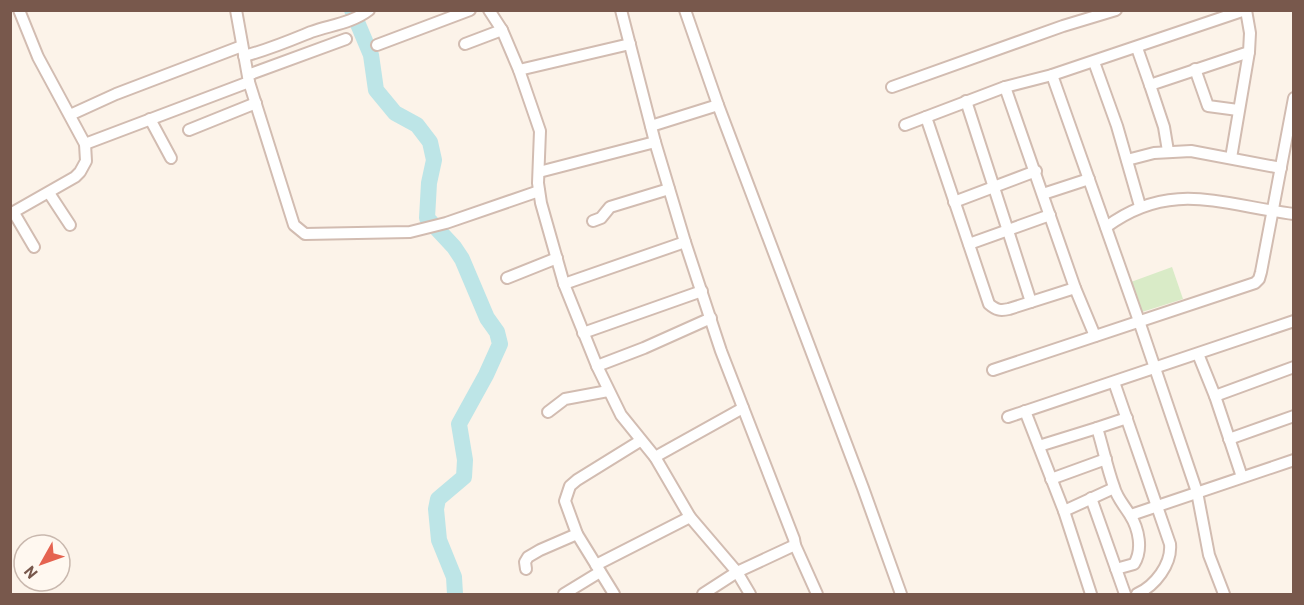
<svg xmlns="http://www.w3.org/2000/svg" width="1304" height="605" font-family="Barlow,sans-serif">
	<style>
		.green { fill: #d9ebc7 }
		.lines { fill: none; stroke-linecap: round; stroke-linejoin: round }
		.river { stroke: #bde5e7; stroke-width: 16 }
		.street-casing { stroke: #d2bcb1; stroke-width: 14 }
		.street { stroke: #fff; stroke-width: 10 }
	</style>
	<rect width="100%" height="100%" fill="#fcf3e9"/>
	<path class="green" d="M 1172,267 L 1183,299 L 1142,312 L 1131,282 Z"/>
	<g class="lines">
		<path class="river" d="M 352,10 L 371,55 L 376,90 L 395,113 L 417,125 L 430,142 L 434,160 L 429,183 L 427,218 L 454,247 L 462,259 L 487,318 L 497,332 L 500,344 L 486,375 L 459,424 L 465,460 L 464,477 L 438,499 L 436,509 L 439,540 L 454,577 L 455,594"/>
		<g class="street-casing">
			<g id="street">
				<path d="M 236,10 L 249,82 L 294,225 L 305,234 L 410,232 L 446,223 L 539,191"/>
				<path d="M 489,10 L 502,30 L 519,70 L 540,131 L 538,183 L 541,203 L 564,284 L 597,366 L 621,415 L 655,457 L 690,517 L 737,572 L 703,594"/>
				<path d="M 621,10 L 655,142 L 685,242 L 721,351 L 794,539 L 795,545 L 737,572 L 750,594"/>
				<path d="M 685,10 L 718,105 L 863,488 L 901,594"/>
				<path d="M 465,44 L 502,30"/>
				<path d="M 377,45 L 470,10"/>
				<path d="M 1137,48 L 1150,85"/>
				<path d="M 244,56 C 268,50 289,41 311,32 C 331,25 352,23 369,10"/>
				<path d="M 1094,62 L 1117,126 L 1140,206"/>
				<path d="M 1195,69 L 1208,106 L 1238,110"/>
				<path d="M 519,70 L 630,44"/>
				<path d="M 248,75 L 346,39"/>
				<path d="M 1052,75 L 1139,321 L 1197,492 L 1209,555 L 1224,594"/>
				<path d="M 892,87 L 1063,26 L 1116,10"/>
				<path d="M 1005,87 L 1075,288 L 1095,336"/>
				<path d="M 966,101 L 1031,302"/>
				<path d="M 70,115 L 116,94 L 242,46"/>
				<path d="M 150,119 L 171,158"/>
				<path d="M 905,125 L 926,117"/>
				<path d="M 651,126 L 718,105"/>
				<path d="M 189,130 L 256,103"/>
				<path d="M 85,144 L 249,82"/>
				<path d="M 1168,151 L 1164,127 L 1150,85 L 1249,52 L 1250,33 L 1246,10"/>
				<path d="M 1231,158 L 1249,52"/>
				<path d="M 1127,160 L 1154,153 L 1191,151 L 1281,168"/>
				<path d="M 539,172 L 655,142"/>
				<path d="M 49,193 L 70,225"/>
				<path d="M 1043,194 L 1089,179"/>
				<path d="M 954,202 L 1036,171"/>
				<path d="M 14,213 L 34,247"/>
				<path d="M 10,214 L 75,177 L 80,172 L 86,161 L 85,144 L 38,57 L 19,10"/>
				<path d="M 593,221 L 601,218 L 610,207 L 669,189"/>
				<path d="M 1106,227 C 1171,179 1222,205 1294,214"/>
				<path d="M 969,244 L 1050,215"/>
				<path d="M 507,278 L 557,258"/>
				<path d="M 564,284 L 685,242"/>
				<path d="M 1075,288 L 1009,309 C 1000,311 996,310 989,304 L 926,117 L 1005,87 L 1052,75 L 1245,10"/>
				<path d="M 583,333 L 702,291"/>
				<path d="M 1198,354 L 1215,396 L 1242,477"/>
				<path d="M 597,366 L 644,348 L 711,318"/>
				<path d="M 993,370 L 1255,283 L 1259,279 L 1261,272 L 1294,98"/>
				<path d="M 1114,382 L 1170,544 C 1172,564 1155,586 1137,594"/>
				<path d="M 1215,396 L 1294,367"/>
				<path d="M 1025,411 L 1064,511 L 1091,594"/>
				<path d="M 548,412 L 565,399 L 608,391"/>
				<path d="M 1008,417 L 1294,321"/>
				<path d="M 1229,439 L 1294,416"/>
				<path d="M 1039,446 L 1097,428"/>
				<path d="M 655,457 L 743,408"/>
				<path d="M 1051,479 L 1106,459"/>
				<path d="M 1091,498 L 1125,594"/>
				<path d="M 1064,511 L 1114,488"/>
				<path d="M 1131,515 L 1294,460"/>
				<path d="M 795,545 L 817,594"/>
				<path d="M 596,565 L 690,517"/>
				<path d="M 526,569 L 525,562 L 528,557 L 540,550 L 577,534"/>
				<path d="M 1116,569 L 1134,564 C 1143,550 1139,529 1130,515 C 1124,505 1117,498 1114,487 C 1107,468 1103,447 1097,428 L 1127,418"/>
				<path d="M 564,594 L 600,572"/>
				<path d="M 614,594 L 577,534 L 565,501 L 570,486 L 577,480 L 640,441"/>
			</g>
		</g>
		<use href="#street" class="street"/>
	</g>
	<rect width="1304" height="605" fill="none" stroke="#78584c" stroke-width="24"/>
	<g transform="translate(42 563) rotate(230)"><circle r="28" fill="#fff8f0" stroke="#c9b8ae" stroke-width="1.5"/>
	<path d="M0-4.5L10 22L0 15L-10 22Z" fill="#e56350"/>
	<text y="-9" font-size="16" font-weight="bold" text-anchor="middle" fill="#78584c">N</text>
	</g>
</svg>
